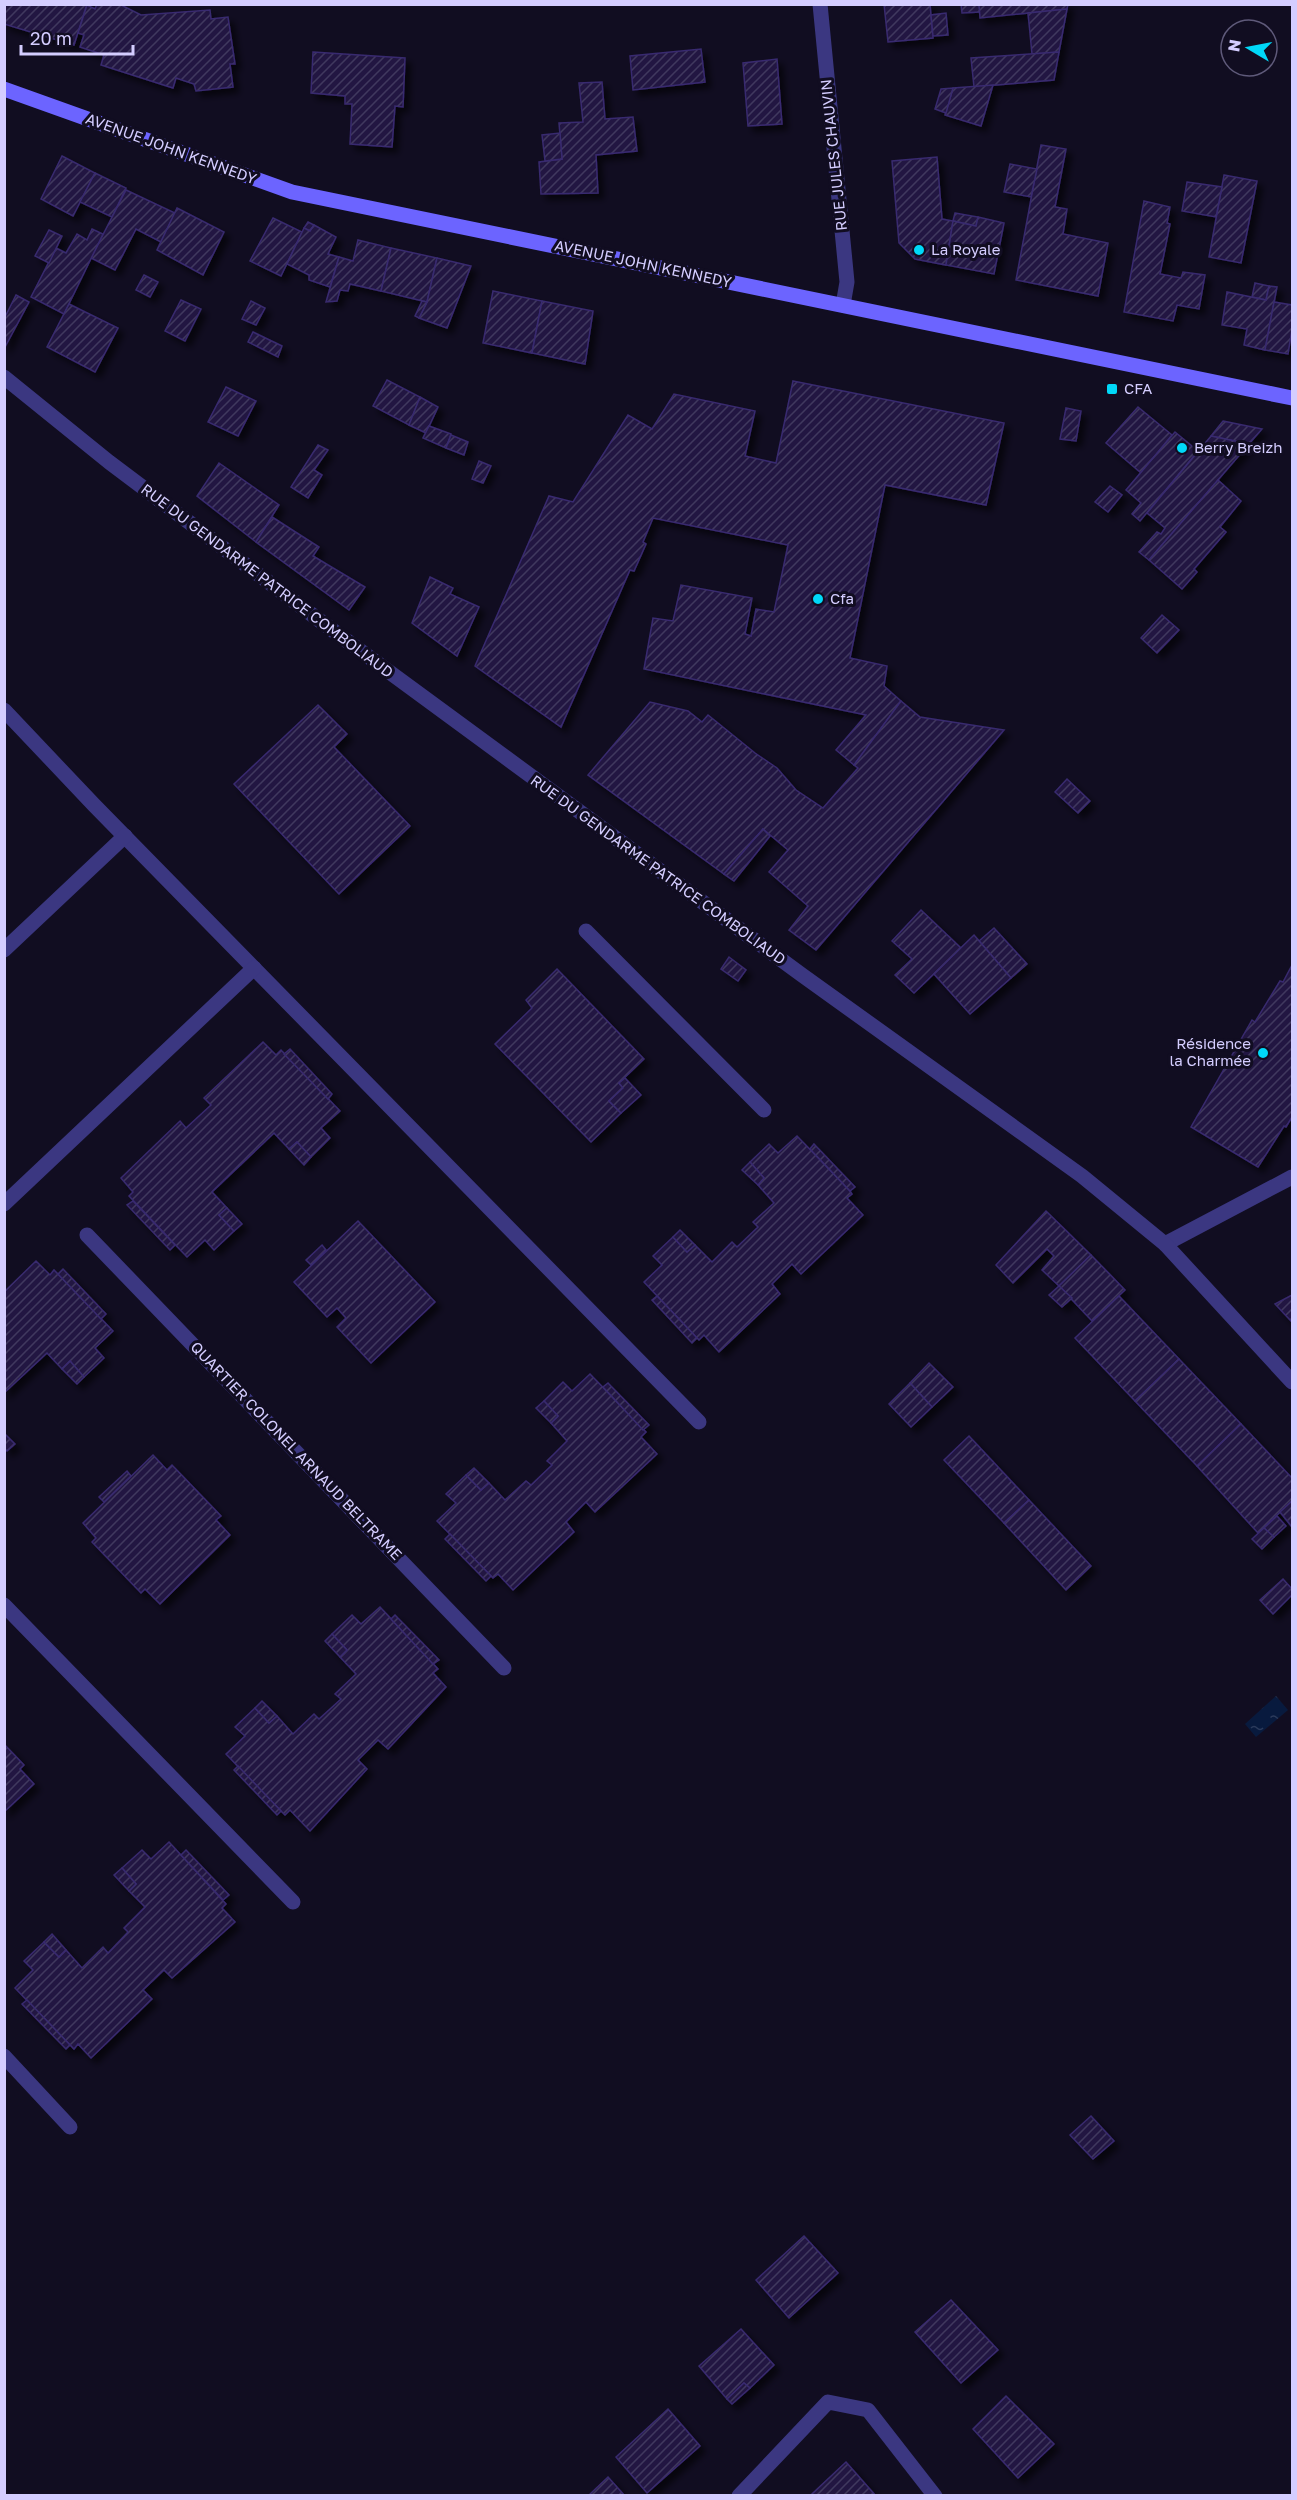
<svg xmlns="http://www.w3.org/2000/svg" width="1297" height="2500" font-family="'Golos Text',sans-serif">
	<style>
		.water { fill: url(#water-ripples) }
		.building { fill: url(#building-hatch); stroke: #392a6f; stroke-width: 1.5; filter: url(#shadow) }
		.lines { fill: none; stroke-linecap: round; stroke-linejoin: round }
		.service { stroke: #3b3781; stroke-width: 15 }
		.minor { stroke: #3b3781; stroke-width: 15 }
		.secondary { stroke: #6c64ff; stroke-width: 15 }
		.poi-dot { fill: #00d8f8; stroke: #110d21; stroke-width: 2 }
		.labels { text-anchor: middle; stroke-width: 6; stroke-linejoin: round; paint-order: stroke }
		.street-label { font-size: 15px; fill: #d4cdff; stroke: #110d21 }
		.poi-label { font-size: 15px; fill: #d4cdff; stroke: #110d21; text-anchor: start }
	</style>
	<defs>
		<pattern id="water-ripples" width="26" height="14" patternUnits="userSpaceOnUse" patternTransform="scale(1.5)"><rect width="26" height="14" fill="#081a3e"/><path d="M2 4q2-2 4 0t4 0M15 11q2-2 4 0t4 0" fill="none" stroke="#2b3a5b"/></pattern>
		<pattern id="building-hatch" width="6" height="6" patternUnits="userSpaceOnUse" patternTransform="scale(1.5)"><rect width="6" height="6" fill="#221842"/><path d="M-1 1l2-2M0 6l6-6M5 7l2-2" fill="none" stroke="#41385e"/></pattern>
		<filter id="shadow"><feDropShadow dx="5.5" dy="5.5" stdDeviation="3" flood-color="#0009"/></filter>
	</defs>
	<rect width="100%" height="100%" fill="#110d21"/>
	<path class="water" d="M 1276,1696 L 1288,1710 L 1256,1737 L 1245,1724 Z"/>
	<g class="building">
		<path d="M 4,4 L 87,4 L 74,45 L 4,24 Z"/>
		<path d="M 97,4 L 119,4 L 141,15 L 210,10 L 211,19 L 228,17 L 235,64 L 230,64 L 233,87 L 196,91 L 194,84 L 176,78 L 173,88 L 101,65 L 104,55 L 80,47 L 84,35 L 78,33 L 87,5 L 95,9 Z"/>
		<path d="M 884,4 L 930,4 L 933,38 L 888,42 Z"/>
		<path d="M 961,4 L 979,4 L 980,12 L 962,13 Z"/>
		<path d="M 979,4 L 1068,4 L 1067,9 L 980,18 Z"/>
		<path d="M 1067,9 L 1059,52 L 1032,54 L 1028,13 Z"/>
		<path d="M 946,13 L 948,35 L 933,36 L 931,15 Z"/>
		<path d="M 701,49 L 705,82 L 633,90 L 630,56 Z"/>
		<path d="M 313,52 L 405,58 L 403,107 L 395,106 L 392,147 L 350,144 L 352,104 L 345,104 L 345,96 L 311,93 Z"/>
		<path d="M 1059,52 L 1054,80 L 974,87 L 971,58 Z"/>
		<path d="M 777,59 L 782,124 L 748,126 L 743,63 Z"/>
		<path d="M 602,82 L 605,119 L 633,117 L 637,151 L 596,155 L 598,193 L 541,194 L 539,162 L 562,159 L 559,123 L 583,122 L 579,83 Z"/>
		<path d="M 993,85 L 981,126 L 945,115 L 953,88 Z"/>
		<path d="M 953,88 L 946,113 L 935,109 L 941,89 Z"/>
		<path d="M 560,133 L 562,159 L 545,161 L 542,135 Z"/>
		<path d="M 1041,145 L 1066,149 L 1055,207 L 1067,209 L 1063,234 L 1108,243 L 1098,296 L 1016,280 Z"/>
		<path d="M 62,156 L 95,173 L 73,216 L 41,199 Z"/>
		<path d="M 937,157 L 942,219 L 953,221 L 946,265 L 915,259 L 899,243 L 892,161 Z"/>
		<path d="M 1010,164 L 1037,169 L 1031,197 L 1004,192 Z"/>
		<path d="M 95,173 L 126,188 L 112,217 L 80,202 Z"/>
		<path d="M 1224,175 L 1257,181 L 1241,263 L 1209,257 Z"/>
		<path d="M 1187,182 L 1222,187 L 1216,217 L 1182,211 Z"/>
		<path d="M 126,190 L 175,213 L 161,242 L 136,229 L 115,270 L 91,258 Z"/>
		<path d="M 1144,201 L 1170,207 L 1167,223 L 1170,224 L 1160,274 L 1181,278 L 1183,272 L 1205,275 L 1199,309 L 1177,305 L 1173,321 L 1124,312 Z"/>
		<path d="M 177,208 L 224,232 L 203,275 L 157,250 Z"/>
		<path d="M 955,213 L 978,217 L 976,226 L 953,221 Z"/>
		<path d="M 978,217 L 1004,223 L 994,274 L 946,265 L 953,221 L 976,226 Z"/>
		<path d="M 273,218 L 302,232 L 281,276 L 250,261 Z"/>
		<path d="M 308,222 L 314,225 L 310,231 L 304,228 Z"/>
		<path d="M 314,225 L 336,237 L 328,254 L 339,257 L 330,287 L 309,280 L 309,275 L 287,264 L 304,228 L 310,231 Z"/>
		<path d="M 92,229 L 103,234 L 64,314 L 31,297 L 56,248 L 66,253 L 77,234 L 87,240 Z"/>
		<path d="M 49,230 L 62,236 L 49,263 L 35,256 Z"/>
		<path d="M 358,240 L 391,248 L 381,291 L 350,284 L 348,291 L 340,290 L 337,301 L 326,302 L 339,257 L 353,261 Z"/>
		<path d="M 391,248 L 437,258 L 427,302 L 381,291 Z"/>
		<path d="M 437,258 L 471,266 L 447,328 L 419,318 L 427,302 Z"/>
		<path d="M 144,275 L 158,282 L 150,297 L 136,290 Z"/>
		<path d="M 1255,283 L 1269,286 L 1266,300 L 1252,297 Z"/>
		<path d="M 1269,286 L 1277,287 L 1265,350 L 1244,345 L 1247,329 L 1222,325 L 1227,292 L 1266,300 Z"/>
		<path d="M 493,291 L 542,301 L 532,353 L 483,343 Z"/>
		<path d="M 16,295 L 29,302 L 4,349 L 4,319 Z"/>
		<path d="M 181,300 L 201,309 L 185,341 L 165,331 Z"/>
		<path d="M 251,301 L 265,308 L 256,325 L 242,319 Z"/>
		<path d="M 422,301 L 427,302 L 419,318 L 415,316 Z"/>
		<path d="M 542,301 L 593,311 L 585,364 L 532,353 Z"/>
		<path d="M 1274,302 L 1292,305 L 1292,329 L 1288,354 L 1265,350 Z"/>
		<path d="M 69,304 L 118,328 L 95,372 L 47,347 Z"/>
		<path d="M 253,332 L 282,346 L 278,357 L 248,342 Z"/>
		<path d="M 387,380 L 420,397 L 409,425 L 373,406 Z"/>
		<path d="M 793,381 L 1004,423 L 986,505 L 885,485 L 850,658 L 887,666 L 884,686 L 901,701 L 854,765 L 836,750 L 866,715 L 644,669 L 653,618 L 673,621 L 681,585 L 752,598 L 745,634 L 751,636 L 756,609 L 774,612 L 788,545 L 653,518 L 643,542 L 646,544 L 634,571 L 630,570 L 561,727 L 475,666 L 549,496 L 573,502 L 628,415 L 652,429 L 674,394 L 755,411 L 745,456 L 776,463 Z"/>
		<path d="M 226,387 L 256,401 L 238,436 L 208,422 Z"/>
		<path d="M 420,397 L 438,407 L 426,433 L 409,425 Z"/>
		<path d="M 1138,407 L 1172,435 L 1141,473 L 1106,443 Z"/>
		<path d="M 1066,408 L 1081,411 L 1076,441 L 1060,439 Z"/>
		<path d="M 1223,421 L 1262,429 L 1249,444 L 1211,436 Z"/>
		<path d="M 429,426 L 451,434 L 446,448 L 423,438 Z"/>
		<path d="M 1175,432 L 1198,451 L 1140,521 L 1132,514 L 1141,503 L 1126,490 Z"/>
		<path d="M 451,435 L 468,442 L 464,455 L 446,448 Z"/>
		<path d="M 1211,436 L 1249,444 L 1149,560 L 1139,552 L 1157,532 L 1161,534 L 1165,528 L 1147,513 Z"/>
		<path d="M 318,445 L 328,450 L 314,470 L 322,475 L 308,498 L 291,487 Z"/>
		<path d="M 479,461 L 491,466 L 483,483 L 472,479 Z"/>
		<path d="M 219,463 L 279,505 L 256,542 L 197,496 Z"/>
		<path d="M 1218,480 L 1241,501 L 1220,527 L 1226,532 L 1194,569 L 1197,572 L 1182,589 L 1149,560 Z"/>
		<path d="M 1110,486 L 1122,495 L 1108,512 L 1095,502 Z"/>
		<path d="M 272,517 L 319,547 L 313,556 L 365,587 L 349,610 L 256,542 Z"/>
		<path d="M 430,577 L 453,588 L 450,594 L 479,607 L 457,656 L 412,623 Z"/>
		<path d="M 1162,615 L 1179,630 L 1157,653 L 1141,638 Z"/>
		<path d="M 901,701 L 920,717 L 1004,730 L 816,950 L 789,930 L 808,906 L 769,872 L 788,850 L 763,829 L 724,874 L 588,775 L 650,702 L 688,711 L 702,722 L 708,715 L 755,753 L 777,768 L 796,790 L 823,808 L 858,768 L 854,765 Z"/>
		<path d="M 318,705 L 347,734 L 334,747 L 410,826 L 339,894 L 234,784 Z"/>
		<path d="M 1067,779 L 1090,801 L 1078,813 L 1055,792 Z"/>
		<path d="M 763,829 L 770,836 L 734,881 L 724,874 Z"/>
		<path d="M 921,910 L 961,948 L 914,993 L 895,975 L 912,959 L 892,941 Z"/>
		<path d="M 994,928 L 1027,964 L 1011,978 L 979,941 Z"/>
		<path d="M 974,935 L 1011,978 L 970,1014 L 934,974 Z"/>
		<path d="M 729,957 L 746,970 L 738,981 L 721,969 Z"/>
		<path d="M 1292,965 L 1292,1117 L 1286,1127 L 1284,1126 L 1258,1167 L 1191,1127 L 1252,1020 L 1255,1022 L 1280,981 L 1283,982 Z"/>
		<path d="M 557,969 L 644,1059 L 619,1083 L 623,1088 L 609,1101 L 621,1113 L 591,1142 L 495,1044 L 532,1008 L 526,1000 Z"/>
		<path d="M 263,1042 L 276,1055 L 281,1050 L 340,1111 L 321,1128 L 330,1138 L 311,1157 L 297,1142 L 289,1149 L 274,1133 L 212,1192 L 227,1208 L 219,1215 L 234,1231 L 214,1250 L 205,1240 L 187,1257 L 129,1196 L 133,1192 L 121,1178 L 180,1121 L 186,1128 L 211,1105 L 204,1098 Z"/>
		<path d="M 290,1049 L 332,1094 L 328,1099 L 284,1054 Z"/>
		<path d="M 625,1078 L 641,1095 L 621,1113 L 609,1101 L 623,1088 L 619,1083 Z"/>
		<path d="M 797,1136 L 850,1191 L 852,1194 L 847,1198 L 863,1215 L 801,1274 L 792,1264 L 772,1284 L 780,1294 L 719,1352 L 704,1335 L 699,1340 L 644,1282 L 662,1265 L 653,1256 L 673,1237 L 687,1252 L 695,1245 L 712,1262 L 732,1242 L 737,1247 L 758,1227 L 753,1222 L 774,1203 L 758,1185 L 764,1178 L 750,1162 L 769,1144 L 778,1153 Z"/>
		<path d="M 297,1142 L 311,1157 L 304,1165 L 289,1149 Z"/>
		<path d="M 814,1144 L 855,1187 L 850,1191 L 810,1149 Z"/>
		<path d="M 750,1162 L 764,1178 L 758,1185 L 742,1170 Z"/>
		<path d="M 133,1201 L 175,1245 L 170,1250 L 127,1205 Z"/>
		<path d="M 227,1208 L 242,1224 L 234,1231 L 219,1215 Z"/>
		<path d="M 1046,1211 L 1091,1255 L 1059,1286 L 1042,1270 L 1054,1256 L 1047,1249 L 1013,1283 L 996,1265 Z"/>
		<path d="M 358,1221 L 435,1302 L 371,1363 L 337,1327 L 346,1318 L 337,1308 L 327,1317 L 294,1282 Z"/>
		<path d="M 680,1230 L 695,1245 L 687,1252 L 673,1237 Z"/>
		<path d="M 322,1245 L 326,1250 L 311,1265 L 306,1260 Z"/>
		<path d="M 1091,1255 L 1125,1290 L 1092,1321 L 1059,1286 Z"/>
		<path d="M 36,1261 L 50,1275 L 54,1270 L 113,1331 L 95,1348 L 104,1358 L 84,1377 L 70,1361 L 62,1369 L 47,1353 L 4,1393 L 4,1292 Z"/>
		<path d="M 63,1269 L 106,1314 L 101,1319 L 58,1274 Z"/>
		<path d="M 1059,1286 L 1072,1298 L 1062,1307 L 1049,1295 Z"/>
		<path d="M 1292,1295 L 1292,1322 L 1275,1304 Z"/>
		<path d="M 657,1296 L 697,1338 L 692,1343 L 652,1300 Z"/>
		<path d="M 1119,1296 L 1179,1359 L 1135,1401 L 1075,1338 Z"/>
		<path d="M 1179,1359 L 1241,1424 L 1197,1466 L 1135,1401 Z"/>
		<path d="M 70,1361 L 84,1377 L 77,1384 L 62,1369 Z"/>
		<path d="M 929,1363 L 953,1387 L 932,1407 L 910,1383 Z"/>
		<path d="M 590,1374 L 646,1432 L 641,1437 L 657,1454 L 595,1512 L 586,1502 L 566,1522 L 574,1532 L 513,1590 L 498,1574 L 493,1578 L 437,1521 L 456,1503 L 446,1494 L 466,1475 L 481,1490 L 489,1483 L 505,1500 L 526,1481 L 531,1485 L 552,1465 L 547,1461 L 567,1441 L 551,1423 L 558,1416 L 544,1401 L 563,1382 L 572,1391 Z"/>
		<path d="M 608,1383 L 649,1425 L 643,1430 L 603,1387 Z"/>
		<path d="M 910,1383 L 932,1407 L 911,1427 L 889,1404 Z"/>
		<path d="M 544,1401 L 558,1416 L 551,1423 L 536,1408 Z"/>
		<path d="M 1241,1424 L 1292,1478 L 1292,1501 L 1258,1533 L 1197,1466 Z"/>
		<path d="M 4,1433 L 15,1444 L 7,1451 L 4,1448 Z"/>
		<path d="M 969,1436 L 1029,1500 L 1004,1523 L 944,1460 Z"/>
		<path d="M 153,1455 L 167,1470 L 172,1465 L 221,1516 L 216,1520 L 230,1535 L 160,1604 L 145,1589 L 141,1593 L 92,1542 L 96,1538 L 83,1523 Z"/>
		<path d="M 474,1468 L 489,1483 L 481,1490 L 466,1475 Z"/>
		<path d="M 127,1471 L 131,1476 L 104,1502 L 99,1497 Z"/>
		<path d="M 1029,1500 L 1091,1566 L 1066,1590 L 1004,1523 Z"/>
		<path d="M 1292,1501 L 1292,1527 L 1280,1512 Z"/>
		<path d="M 1277,1516 L 1286,1526 L 1274,1537 L 1264,1528 Z"/>
		<path d="M 1264,1528 L 1274,1537 L 1262,1549 L 1252,1539 Z"/>
		<path d="M 450,1534 L 491,1576 L 486,1581 L 445,1539 Z"/>
		<path d="M 1283,1579 L 1292,1589 L 1292,1595 L 1273,1614 L 1260,1600 Z"/>
		<path d="M 380,1607 L 438,1669 L 433,1673 L 446,1687 L 388,1749 L 378,1740 L 358,1760 L 367,1769 L 310,1831 L 290,1810 L 285,1815 L 281,1811 L 226,1754 L 245,1736 L 235,1727 L 255,1708 L 269,1723 L 277,1716 L 293,1734 L 314,1714 L 319,1719 L 341,1699 L 335,1694 L 356,1674 L 340,1657 L 347,1650 L 332,1634 L 352,1615 L 361,1624 Z"/>
		<path d="M 395,1615 L 439,1660 L 433,1664 L 391,1619 Z"/>
		<path d="M 332,1634 L 347,1650 L 340,1657 L 325,1641 Z"/>
		<path d="M 262,1701 L 277,1716 L 269,1723 L 255,1708 Z"/>
		<path d="M 4,1744 L 24,1765 L 20,1769 L 34,1784 L 4,1812 Z"/>
		<path d="M 238,1766 L 281,1811 L 277,1815 L 234,1770 Z"/>
		<path d="M 169,1842 L 226,1904 L 222,1908 L 235,1922 L 172,1978 L 164,1970 L 143,1990 L 152,1999 L 91,2058 L 78,2044 L 74,2049 L 15,1988 L 33,1970 L 24,1961 L 44,1942 L 59,1957 L 66,1950 L 82,1968 L 103,1947 L 108,1953 L 128,1932 L 124,1928 L 145,1907 L 129,1891 L 136,1884 L 122,1868 L 142,1850 L 151,1859 Z"/>
		<path d="M 186,1850 L 229,1895 L 223,1900 L 181,1855 Z"/>
		<path d="M 122,1868 L 136,1884 L 129,1891 L 114,1875 Z"/>
		<path d="M 52,1934 L 66,1950 L 59,1957 L 44,1942 Z"/>
		<path d="M 27,2000 L 70,2045 L 66,2049 L 22,2004 Z"/>
		<path d="M 1091,2116 L 1114,2141 L 1093,2159 L 1070,2135 Z"/>
		<path d="M 804,2236 L 838,2273 L 789,2318 L 756,2280 Z"/>
		<path d="M 951,2300 L 998,2350 L 961,2383 L 915,2332 Z"/>
		<path d="M 741,2329 L 774,2365 L 750,2388 L 744,2383 L 727,2399 L 699,2366 Z"/>
		<path d="M 744,2383 L 750,2388 L 732,2404 L 727,2399 Z"/>
		<path d="M 1006,2396 L 1054,2444 L 1018,2478 L 973,2429 Z"/>
		<path d="M 668,2409 L 700,2446 L 647,2493 L 616,2457 Z"/>
		<path d="M 846,2462 L 876,2496 L 813,2496 L 812,2494 Z"/>
		<path d="M 608,2477 L 625,2496 L 588,2496 Z"/>
	</g>
	<g class="lines">
		<g class="service">
			<path d="M 4,710 L 94,805 L 699,1422"/>
			<path d="M 586,931 L 764,1110"/>
			<path d="M 4,950 L 125,836"/>
			<path d="M 4,1204 L 254,968"/>
			<path d="M 87,1235 L 504,1668"/>
			<path d="M 1165,1244 L 1292,1177"/>
			<path d="M 4,1605 L 293,1902"/>
			<path d="M 4,2056 L 70,2127"/>
		</g>
		<g class="minor">
			<path d="M 820,4 L 847,282 L 843,305"/>
			<path d="M 4,377 L 109,462 L 339,635 L 802,975 L 1082,1176 L 1165,1244 L 1292,1382"/>
			<path d="M 739,2496 L 828,2402 L 868,2410 L 935,2496"/>
		</g>
		<path class="secondary" d="M 4,89 L 292,192 L 1292,398"/>
	</g>
	<g class="poi-dot">
		<circle cx="919" cy="250" r="6"/>
		<rect x="1106" y="383" width="12" height="12" rx="3"/>
		<circle cx="1182" cy="448" r="6"/>
		<circle cx="818" cy="599" r="6"/>
		<circle cx="1263" cy="1053" r="6"/>
	</g>
	<g class="labels">
		<g class="street-label">
			<text transform="translate(171 149) rotate(20)" y="5">AVENUE JOHN KENNEDY</text>
			<text transform="translate(834 155) rotate(-96)" y="5">RUE JULES CHAUVIN</text>
			<text transform="translate(643 264) rotate(12)" y="5">AVENUE JOHN KENNEDY</text>
			<text transform="translate(267 581) rotate(37)" y="5">RUE DU GENDARME PATRICE COMBOLIAUD</text>
			<text transform="translate(658 870) rotate(36)" y="5">RUE DU GENDARME PATRICE COMBOLIAUD</text>
			<text transform="translate(296 1451) rotate(46)" y="5">QUARTIER COLONEL ARNAUD BELTRAME</text>
		</g>
		<g class="poi-label">
			<text x="931" y="255">La Royale</text>
			<text x="1124" y="394">CFA</text>
			<text x="1194" y="453">Berry Breizh</text>
			<text x="830" y="604">Cfa</text>
			<text x="1251" y="1049" text-anchor="end">Résidence<tspan x="1251" dy="17">la Charmée</tspan></text>
		</g>
	</g>
	<rect width="1297" height="2500" fill="none" stroke="#d4cdff" stroke-width="12"/>
	<g transform="translate(1249 48) rotate(280)"><circle r="28" fill="#110d21" stroke="#5f5a7a" stroke-width="1.5"/>
	<path d="M0-4.5L10 22L0 15L-10 22Z" fill="#00d8f8"/>
	<text y="-9" font-size="16" font-weight="bold" text-anchor="middle" fill="#d4cdff">N</text>
	</g>
	<path d="M21 45v9h112v-9" fill="none" stroke="#d4cdff" stroke-width="3"/>
	<text x="30" y="45" font-size="18" fill="#d4cdff" stroke="#110d21" stroke-width="4.5" paint-order="stroke">20 m</text>
</svg>
